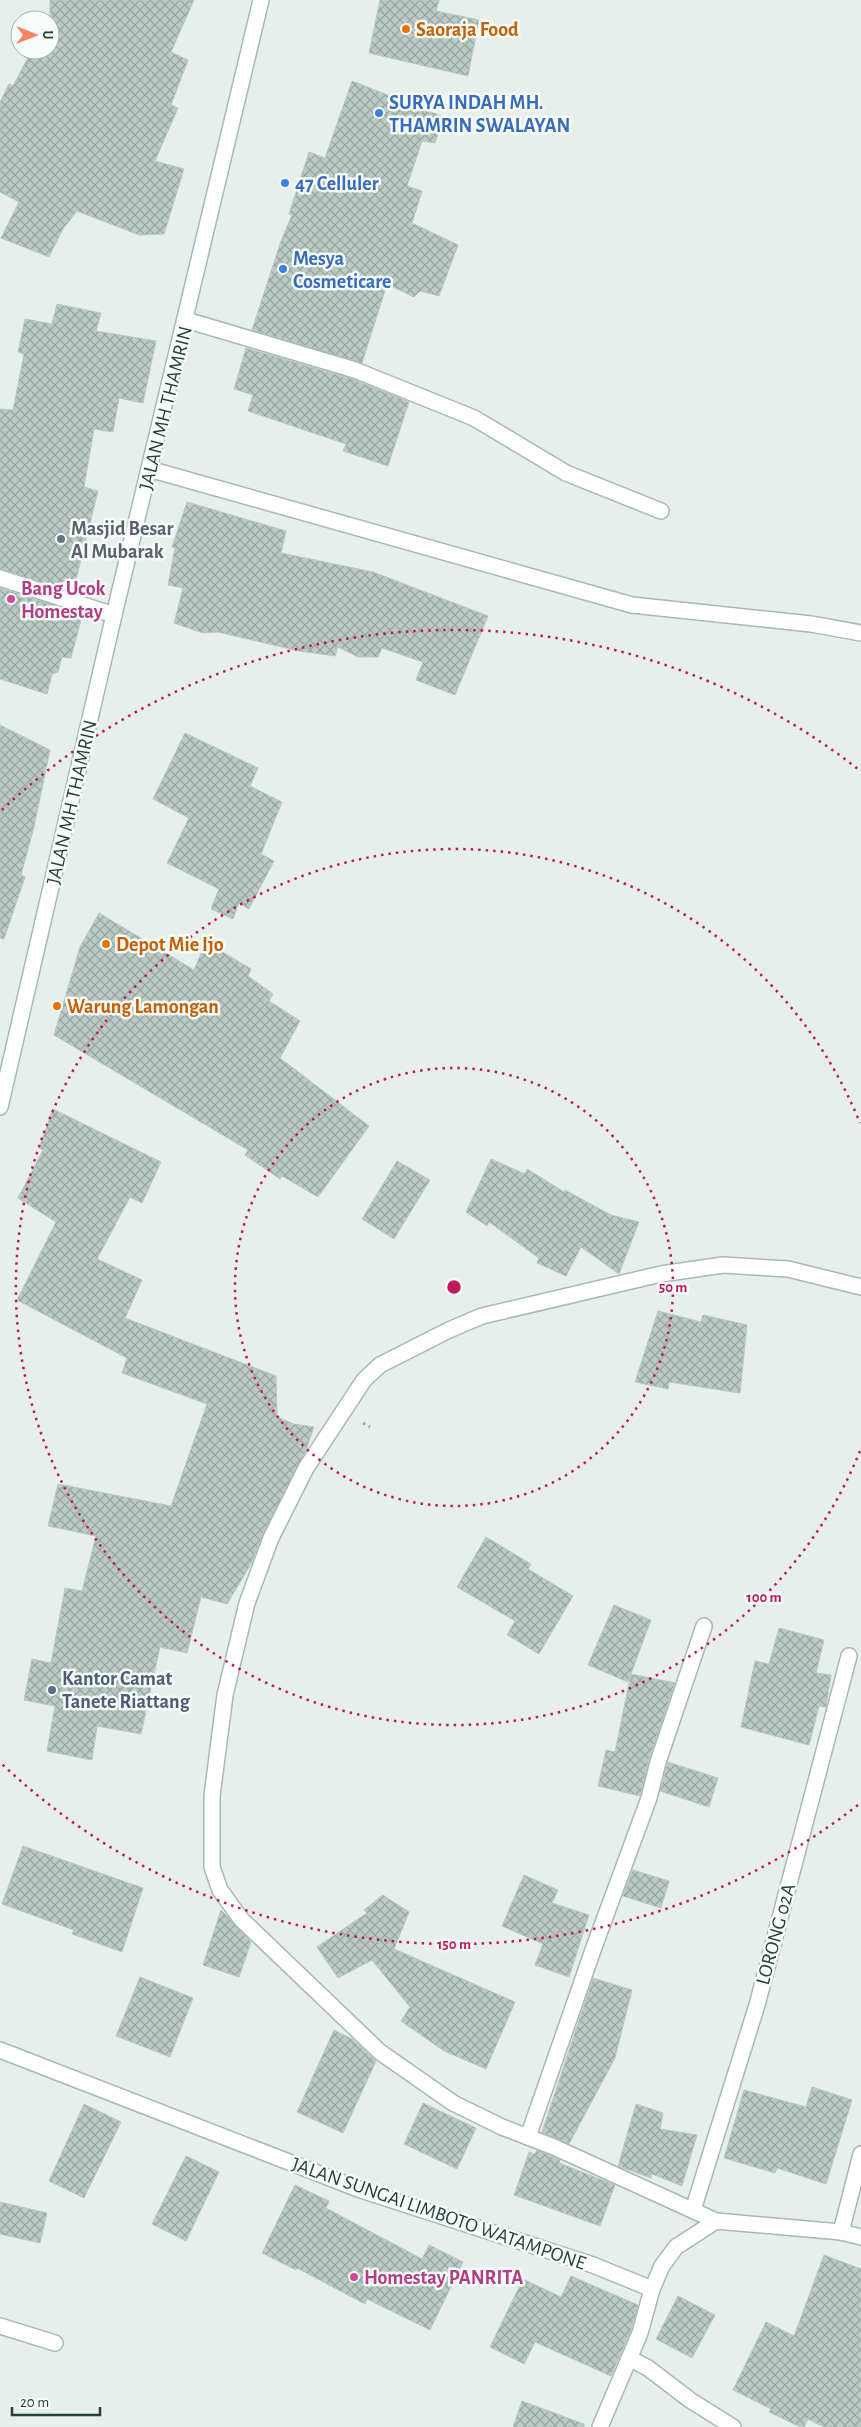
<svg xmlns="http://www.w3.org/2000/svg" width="861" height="2427" font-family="'Alegreya Sans',sans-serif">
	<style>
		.building { fill: url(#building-cross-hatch); stroke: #b8c9c2 }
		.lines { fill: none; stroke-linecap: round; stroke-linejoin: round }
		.lane-casing { stroke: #a8b8b2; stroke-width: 18 }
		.street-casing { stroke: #a8b8b2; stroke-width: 18 }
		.secondary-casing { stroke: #a4bbb3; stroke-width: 18 }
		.path { stroke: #86b3a5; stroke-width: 3; stroke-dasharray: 2.5 4; stroke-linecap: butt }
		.lane { stroke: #fff; stroke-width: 15 }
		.street { stroke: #fff; stroke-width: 15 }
		.secondary { stroke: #fff; stroke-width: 15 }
		.ring { fill: none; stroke: #c2185b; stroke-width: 2.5; stroke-dasharray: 2.5 5 }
		.food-dot { fill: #e8710a; stroke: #f7fbf9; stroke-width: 2 }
		.shop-dot { fill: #3f7fe0; stroke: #f7fbf9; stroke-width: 2 }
		.worship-dot { fill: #6b7280; stroke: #f7fbf9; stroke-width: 2 }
		.hotel-dot { fill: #d1479c; stroke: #f7fbf9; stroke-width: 2 }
		.service-dot { fill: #5c6f8a; stroke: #f7fbf9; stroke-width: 2 }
		.labels { text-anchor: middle; stroke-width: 5; stroke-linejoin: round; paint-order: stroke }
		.food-label { font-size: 20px; font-weight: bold; fill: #c56008; stroke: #f7fbf9; text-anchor: start }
		.shop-label { font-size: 20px; font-weight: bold; fill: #366cbe; stroke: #f7fbf9; text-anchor: start }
		.street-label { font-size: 20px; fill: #24423a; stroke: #f7fbf9 }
		.worship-label { font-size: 20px; font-weight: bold; fill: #5b616d; stroke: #f7fbf9; text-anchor: start }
		.hotel-label { font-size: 20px; font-weight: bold; fill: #b23c85; stroke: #f7fbf9; text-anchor: start }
		.service-label { font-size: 20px; font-weight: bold; fill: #4e5e75; stroke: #f7fbf9; text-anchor: start }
		.centre { fill: #c2185b; stroke: #f7fbf9; stroke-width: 2.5 }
		.ring-label { font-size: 15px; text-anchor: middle; font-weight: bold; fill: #c2185b; stroke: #f7fbf9; stroke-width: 5; stroke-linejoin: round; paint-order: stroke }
	</style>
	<defs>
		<pattern id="building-cross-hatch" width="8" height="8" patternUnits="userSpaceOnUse" patternTransform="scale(1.25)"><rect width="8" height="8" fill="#bbcac4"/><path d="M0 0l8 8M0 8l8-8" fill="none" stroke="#98a6a0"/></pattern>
	</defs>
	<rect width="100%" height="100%" fill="#e6efeb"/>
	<g class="building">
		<path d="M 50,0 L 194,0 L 171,52 L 188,60 L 171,105 L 178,108 L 155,161 L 184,169 L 164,234 L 139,235 L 77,211 L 63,229 L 49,257 L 1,238 L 19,202 L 0,192 L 0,102 L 9,84 L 13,86 L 32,50 L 50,50 Z"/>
		<path d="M 380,0 L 439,0 L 436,11 L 479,20 L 468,76 L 369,53 Z"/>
		<path d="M 352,81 L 444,117 L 435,143 L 422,141 L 407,186 L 422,191 L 412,223 L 458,245 L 439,296 L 420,291 L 414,297 L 387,284 L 362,363 L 252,330 L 281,241 L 292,215 L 289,214 L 309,152 L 325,158 Z"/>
		<path d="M 57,304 L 101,313 L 96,331 L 156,341 L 143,403 L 119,398 L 113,432 L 94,429 L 84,487 L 98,491 L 73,592 L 0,569 L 0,409 L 13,410 L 24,354 L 18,352 L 25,319 L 52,324 Z"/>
		<path d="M 246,348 L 352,379 L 409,402 L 388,466 L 343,451 L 346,444 L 248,411 L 253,395 L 234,389 Z"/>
		<path d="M 187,502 L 286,531 L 281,553 L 373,572 L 488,616 L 455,695 L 416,680 L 423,662 L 382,648 L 378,657 L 358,657 L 338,647 L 335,656 L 299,651 L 218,632 L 203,633 L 174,623 L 183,588 L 168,585 L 175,548 L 172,547 Z"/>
		<path d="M 0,588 L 69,610 L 68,615 L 81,620 L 71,658 L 62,657 L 58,672 L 52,674 L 47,694 L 0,679 Z"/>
		<path d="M 0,725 L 50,750 L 34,827 L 21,875 L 25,877 L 4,939 L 0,938 Z"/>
		<path d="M 185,733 L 258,768 L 250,786 L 282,802 L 261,854 L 274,861 L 249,909 L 239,903 L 233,919 L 211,909 L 219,889 L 167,863 L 189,818 L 153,799 Z"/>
		<path d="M 99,913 L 194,970 L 206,942 L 251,969 L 248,976 L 273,994 L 269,1001 L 300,1021 L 280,1058 L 369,1126 L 318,1197 L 282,1176 L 280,1179 L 245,1155 L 248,1150 L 54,1035 L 80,947 Z"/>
		<path d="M 53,1109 L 161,1162 L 142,1203 L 130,1197 L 97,1259 L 142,1280 L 125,1318 L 276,1376 L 277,1417 L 294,1424 L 314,1427 L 306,1450 L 263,1534 L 251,1564 L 227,1604 L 201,1597 L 187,1653 L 160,1647 L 141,1734 L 97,1726 L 92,1760 L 47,1751 L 55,1706 L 24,1700 L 32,1659 L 51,1663 L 65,1588 L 82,1591 L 96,1536 L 48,1526 L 58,1484 L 171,1506 L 207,1404 L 122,1373 L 127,1358 L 17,1300 L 56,1222 L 18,1198 L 43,1150 L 39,1148 Z"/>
		<path d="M 491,1159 L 525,1174 L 527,1169 L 564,1192 L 565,1190 L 611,1215 L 639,1222 L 619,1274 L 581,1247 L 566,1276 L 537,1263 L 539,1258 L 489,1222 L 487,1226 L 466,1212 Z"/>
		<path d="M 397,1161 L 430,1180 L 394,1239 L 362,1219 Z"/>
		<path d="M 658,1311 L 701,1322 L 703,1315 L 747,1325 L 740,1393 L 669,1382 L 668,1389 L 635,1382 Z"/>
		<path d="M 486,1537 L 531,1564 L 528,1569 L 573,1596 L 539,1654 L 507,1635 L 515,1621 L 457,1587 Z"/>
		<path d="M 614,1605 L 651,1620 L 628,1682 L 588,1665 Z"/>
		<path d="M 779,1628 L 824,1640 L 816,1673 L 831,1675 L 826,1707 L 819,1706 L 809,1745 L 741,1727 L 755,1661 L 769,1664 Z"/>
		<path d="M 631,1674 L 675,1683 L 649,1759 L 640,1796 L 598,1786 L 606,1750 L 615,1752 Z"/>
		<path d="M 668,1762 L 718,1778 L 709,1807 L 660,1791 Z"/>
		<path d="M 23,1846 L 143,1888 L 122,1952 L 72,1934 L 74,1930 L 2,1904 Z"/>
		<path d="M 633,1870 L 669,1881 L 661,1908 L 623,1896 Z"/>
		<path d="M 524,1875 L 558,1890 L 552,1903 L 589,1915 L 569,1977 L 535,1965 L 543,1944 L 502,1926 Z"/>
		<path d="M 383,1895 L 409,1912 L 394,1949 L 515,2002 L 486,2069 L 444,2051 L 401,2021 L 410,2007 L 372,1960 L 338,1978 L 317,1947 L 367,1913 L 364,1910 Z"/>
		<path d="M 221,1910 L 251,1942 L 239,1977 L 203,1965 Z"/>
		<path d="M 140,1977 L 193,1998 L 170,2057 L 116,2036 Z"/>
		<path d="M 593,1978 L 632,1990 L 615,2058 L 569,2144 L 542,2132 Z"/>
		<path d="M 334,2030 L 352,2039 L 376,2061 L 343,2133 L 297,2112 Z"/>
		<path d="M 812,2087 L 852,2100 L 826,2184 L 777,2168 L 775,2173 L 724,2158 L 744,2090 L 806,2107 Z"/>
		<path d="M 423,2103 L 476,2128 L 457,2169 L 404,2144 Z"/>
		<path d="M 84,2104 L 121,2122 L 84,2198 L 49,2181 Z"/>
		<path d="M 636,2104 L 663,2113 L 660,2129 L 697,2135 L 682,2186 L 652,2174 L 651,2178 L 618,2166 Z"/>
		<path d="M 537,2150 L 560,2160 L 559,2163 L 615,2185 L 600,2226 L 514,2195 L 529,2152 L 535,2154 Z"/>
		<path d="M 186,2156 L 219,2172 L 186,2241 L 152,2224 Z"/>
		<path d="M 295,2185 L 329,2201 L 326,2208 L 422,2259 L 429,2245 L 463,2262 L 430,2330 L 367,2299 L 365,2304 L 297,2268 L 296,2270 L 262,2253 Z"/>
		<path d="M 0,2202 L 47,2213 L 40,2243 L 0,2234 Z"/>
		<path d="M 824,2255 L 861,2269 L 861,2427 L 824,2427 L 808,2419 L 804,2427 L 800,2427 L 769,2412 L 771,2409 L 733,2390 L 766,2322 L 794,2336 Z"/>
		<path d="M 571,2276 L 638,2305 L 631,2330 L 611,2376 L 535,2342 L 524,2364 L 490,2347 L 523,2279 L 561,2297 Z"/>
		<path d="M 678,2296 L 715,2315 L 692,2358 L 656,2339 Z"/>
		<path d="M 522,2401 L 584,2424 L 584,2427 L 513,2427 Z"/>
	</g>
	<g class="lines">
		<g class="lane-casing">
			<path id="lane" d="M 0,2326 L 55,2343"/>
		</g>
		<g class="street-casing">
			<g id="street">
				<path d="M 186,320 L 355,370 L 474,418 L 566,473 L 661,511"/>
				<path d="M 149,469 L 632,605 L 811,624 L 861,633"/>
				<path d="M 0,578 L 114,615"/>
				<path d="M 0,2050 L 361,2190 L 593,2265 L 652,2289 L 662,2266 L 676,2247 L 716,2221 L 841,2232 L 861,2237"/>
				<path d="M 528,2137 L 593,1950 L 649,1798 L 658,1762 L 704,1626"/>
				<path d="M 693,2210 L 757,2005 L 849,1656"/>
				<path d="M 716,2221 L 554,2147 L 502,2127 L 453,2103 L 380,2052 L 241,1919 L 220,1890 L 212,1867 L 212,1796 L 225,1695 L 247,1603 L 271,1538 L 306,1468 L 364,1380 L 380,1365 L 449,1330 L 482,1316 L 661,1274 L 723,1265 L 788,1269 L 861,1287"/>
				<path d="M 841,2232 L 861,2154"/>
				<path d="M 629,2358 L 648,2368 L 690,2400 L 733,2427"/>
				<path d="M 600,2427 L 640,2333 L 652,2289"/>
			</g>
		</g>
		<g class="secondary-casing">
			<path id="secondary" d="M 0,1107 L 114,615 L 261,0"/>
		</g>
		<path class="path" d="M 363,1423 L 370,1427"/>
		<use href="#lane" class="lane"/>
		<use href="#street" class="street"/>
		<use href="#secondary" class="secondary"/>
	</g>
	<g class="ring">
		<circle cx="454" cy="1287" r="219"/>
		<path d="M860 1451A438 438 0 1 1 860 1123"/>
		<path d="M858 1805A657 657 0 0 1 2 1764M2 810A657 657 0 0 1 858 769"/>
	</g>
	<g class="food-dot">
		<circle cx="406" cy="29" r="5"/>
		<circle cx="106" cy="944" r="5"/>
		<circle cx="57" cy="1006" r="5"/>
	</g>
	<g class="shop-dot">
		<circle cx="379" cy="113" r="5"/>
		<circle cx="285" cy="183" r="5"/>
		<circle cx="283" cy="269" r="5"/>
	</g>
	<circle class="worship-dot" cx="61" cy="539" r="5"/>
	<g class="hotel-dot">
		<circle cx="11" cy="599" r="5"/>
		<circle cx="354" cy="2277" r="5"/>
	</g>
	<circle class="service-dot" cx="52" cy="1690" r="5"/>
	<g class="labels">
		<g class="food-label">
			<text x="416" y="36">Saoraja Food</text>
			<text x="116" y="951">Depot Mie Ijo</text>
			<text x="67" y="1013">Warung Lamongan</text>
		</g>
		<g class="shop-label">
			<text x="389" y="109">SURYA INDAH MH.<tspan x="389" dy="23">THAMRIN SWALAYAN</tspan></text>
			<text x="295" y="190">47 Celluler</text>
			<text x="293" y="265">Mesya<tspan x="293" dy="23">Cosmeticare</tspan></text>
		</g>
		<g class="street-label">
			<text transform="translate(165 408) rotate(-76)" y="7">JALAN MH THAMRIN</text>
			<text transform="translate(71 802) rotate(-77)" y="7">JALAN MH THAMRIN</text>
			<text transform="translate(775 1934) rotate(-75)" y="7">LORONG 02A</text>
			<text transform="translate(439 2213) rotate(19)" y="7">JALAN SUNGAI LIMBOTO WATAMPONE</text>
		</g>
		<g class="worship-label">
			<text x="71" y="535">Masjid Besar<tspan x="71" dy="23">Al Mubarak</tspan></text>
		</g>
		<g class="hotel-label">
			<text x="21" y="595">Bang Ucok<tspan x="21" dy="23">Homestay</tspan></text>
			<text x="364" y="2284">Homestay PANRITA</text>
		</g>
		<g class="service-label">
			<text x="62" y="1685">Kantor Camat<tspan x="62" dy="23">Tanete Riattang</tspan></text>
		</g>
	</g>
	<circle cx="454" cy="1287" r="8" class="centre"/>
	<g class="ring-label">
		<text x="673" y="1292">50 m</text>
		<text x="764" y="1602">100 m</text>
		<text x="454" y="1949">150 m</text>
	</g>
	<g transform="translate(35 35) rotate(90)"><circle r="24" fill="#f7fbf9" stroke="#a3b1ad"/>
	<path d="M0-4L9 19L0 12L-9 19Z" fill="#f4845f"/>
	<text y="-8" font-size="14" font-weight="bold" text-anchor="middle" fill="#24423a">U</text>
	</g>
	<path d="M12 2407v8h88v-8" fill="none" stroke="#24423a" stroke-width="2.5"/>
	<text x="20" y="2407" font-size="15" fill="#24423a" stroke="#f7fbf9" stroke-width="4" paint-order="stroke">20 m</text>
</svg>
